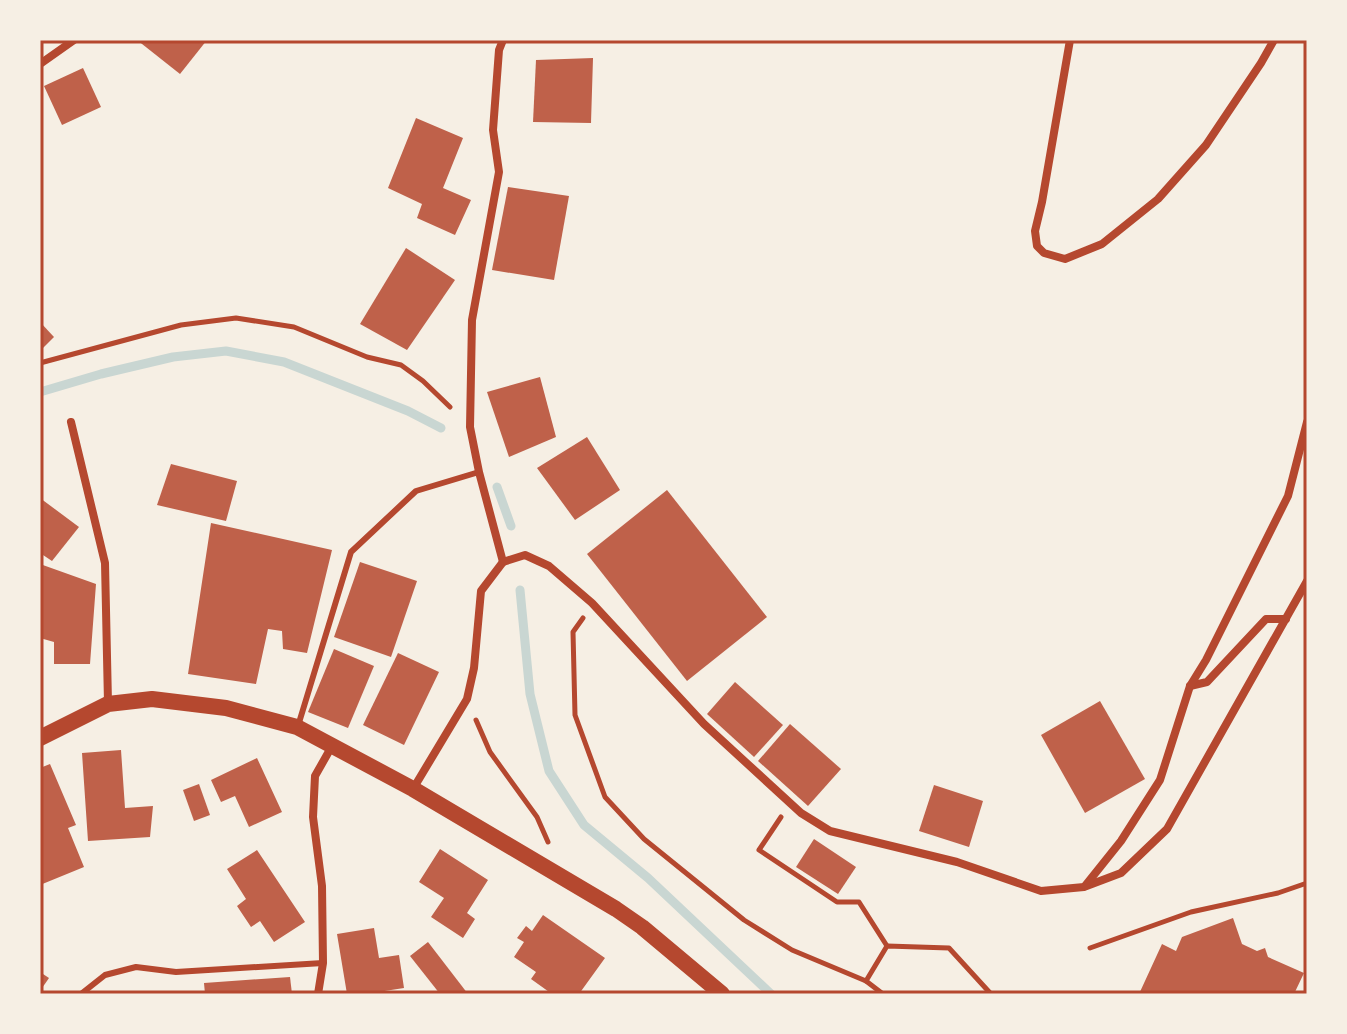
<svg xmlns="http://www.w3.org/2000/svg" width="1347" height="1034" font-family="'DM Sans',sans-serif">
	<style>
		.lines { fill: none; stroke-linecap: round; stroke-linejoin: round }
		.stream { stroke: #c9d6d2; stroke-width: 9 }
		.building { fill: #bf614a }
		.path { stroke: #b5482f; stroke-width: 5 }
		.service { stroke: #b5482f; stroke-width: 6 }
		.minor { stroke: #b5482f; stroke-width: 8 }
		.secondary { stroke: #b5482f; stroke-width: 16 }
		.neatline { fill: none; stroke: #b5482f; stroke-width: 3 }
	</style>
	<rect width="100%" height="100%" fill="#f6efe4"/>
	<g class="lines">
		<g class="stream">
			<path d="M 40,392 L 101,374 L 173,357 L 226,351 L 284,362 L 408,411 L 441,428"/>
			<path d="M 497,487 L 511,526"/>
			<path d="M 520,590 L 530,694 L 549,771 L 584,825 L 648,878 L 771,994"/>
		</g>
	</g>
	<g class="building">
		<path d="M 137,40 L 207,40 L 180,74 Z"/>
		<path d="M 593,58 L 591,123 L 533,122 L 536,60 Z"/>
		<path d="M 83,68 L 101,107 L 62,125 L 44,86 Z"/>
		<path d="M 416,118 L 463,138 L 443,188 L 471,200 L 455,235 L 417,218 L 422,204 L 388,188 Z"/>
		<path d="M 508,187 L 569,196 L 554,280 L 492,270 Z"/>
		<path d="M 406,248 L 455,280 L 407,350 L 360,324 Z"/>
		<path d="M 40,322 L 54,337 L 40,351 Z"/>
		<path d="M 540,377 L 556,437 L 509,457 L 487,392 Z"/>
		<path d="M 587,437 L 620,490 L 575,520 L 537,468 Z"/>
		<path d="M 171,464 L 237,481 L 226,521 L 157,505 Z"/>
		<path d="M 667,490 L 767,617 L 687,681 L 587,554 Z"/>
		<path d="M 40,498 L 79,527 L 52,561 L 40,553 Z"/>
		<path d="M 211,523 L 332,550 L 307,653 L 283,649 L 282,631 L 268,629 L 256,684 L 188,674 Z"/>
		<path d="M 360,562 L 417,581 L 391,657 L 334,637 Z"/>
		<path d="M 40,564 L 96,584 L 90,664 L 54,664 L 54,642 L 40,638 Z"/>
		<path d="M 334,649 L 374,666 L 348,728 L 308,712 Z"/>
		<path d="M 398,653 L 439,672 L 404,745 L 363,725 Z"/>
		<path d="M 735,682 L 783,725 L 754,757 L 707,714 Z"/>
		<path d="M 1100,701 L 1145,779 L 1085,813 L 1041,735 Z"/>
		<path d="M 790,724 L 841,769 L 808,806 L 758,761 Z"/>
		<path d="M 121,750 L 125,808 L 153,806 L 150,837 L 88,841 L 82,753 Z"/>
		<path d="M 257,758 L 282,812 L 249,827 L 235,796 L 221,802 L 211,780 Z"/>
		<path d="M 50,764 L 76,825 L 68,828 L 84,867 L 40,885 L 40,768 Z"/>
		<path d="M 199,784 L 210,815 L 194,821 L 183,790 Z"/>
		<path d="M 934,785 L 983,801 L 969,847 L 919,831 Z"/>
		<path d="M 814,839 L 856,867 L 838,894 L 796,867 Z"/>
		<path d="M 440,849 L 488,880 L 467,913 L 475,919 L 463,938 L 431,917 L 444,898 L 419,882 Z"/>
		<path d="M 257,850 L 305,922 L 274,942 L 260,921 L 251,927 L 237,906 L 246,899 L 227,869 Z"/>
		<path d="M 543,915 L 605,958 L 579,994 L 552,994 L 531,979 L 536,972 L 514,957 L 524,942 L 517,938 L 526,926 L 532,931 Z"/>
		<path d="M 1233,918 L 1242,944 L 1257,951 L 1265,948 L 1268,957 L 1304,973 L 1294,994 L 1139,994 L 1162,944 L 1176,951 L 1182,937 Z"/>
		<path d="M 374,928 L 379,958 L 399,955 L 404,988 L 378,992 L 378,994 L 347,994 L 337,934 Z"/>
		<path d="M 428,942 L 468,994 L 440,994 L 410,956 Z"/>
		<path d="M 40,972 L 49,978 L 40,991 Z"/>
		<path d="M 290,977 L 292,994 L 205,994 L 204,983 Z"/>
	</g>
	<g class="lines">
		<g class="path">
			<path d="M 40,363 L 181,325 L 236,318 L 294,327 L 367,357 L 401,365 L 423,381 L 450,407"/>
			<path d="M 583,618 L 573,632 L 575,715 L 605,797 L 644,839 L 744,920 L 792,950 L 866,981 L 883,994"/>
			<path d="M 476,720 L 490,752 L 537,817 L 548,842"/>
			<path d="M 781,817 L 759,850 L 837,902 L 859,902 L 887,946"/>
			<path d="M 1090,948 L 1191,912 L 1278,893 L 1307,883"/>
			<path d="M 866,981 L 887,946 L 949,948 L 991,994"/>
		</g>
		<g class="service">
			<path d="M 298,726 L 351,552 L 416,491 L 479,472"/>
			<path d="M 81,994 L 105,975 L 136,967 L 176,972 L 323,963"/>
		</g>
		<g class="minor">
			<path d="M 503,40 L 499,50 L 493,130 L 499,172 L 472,320 L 470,427 L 479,472 L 503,562"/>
			<path d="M 1070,40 L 1042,202 L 1035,231 L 1037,246 L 1044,253 L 1065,259 L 1102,244 L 1158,199 L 1206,145 L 1261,63 L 1274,40"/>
			<path d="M 40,64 L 74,40"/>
			<path d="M 71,422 L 105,563 L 108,703"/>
			<path d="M 1190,686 L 1207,682 L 1266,619 L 1286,619"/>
			<path d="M 413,789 L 467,699 L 474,668 L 481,591 L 503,562 L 525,555 L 549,566 L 592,603 L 704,724 L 801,813 L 830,831 L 957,862 L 1041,891 L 1084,887 L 1121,873 L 1167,829 L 1307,581"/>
			<path d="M 1085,886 L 1121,841 L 1160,780 L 1190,686 L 1206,660 L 1288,496 L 1307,422"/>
			<path d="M 318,994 L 323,963 L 322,886 L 313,817 L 315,776 L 332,746"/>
		</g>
		<path class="secondary" d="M 40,738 L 108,704 L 152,699 L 226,708 L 297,727 L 413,789 L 616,909 L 642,927 L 722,994"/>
	</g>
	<rect width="1347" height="1034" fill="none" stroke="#f6efe4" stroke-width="84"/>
	<rect x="42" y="42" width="1263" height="950" class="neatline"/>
</svg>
